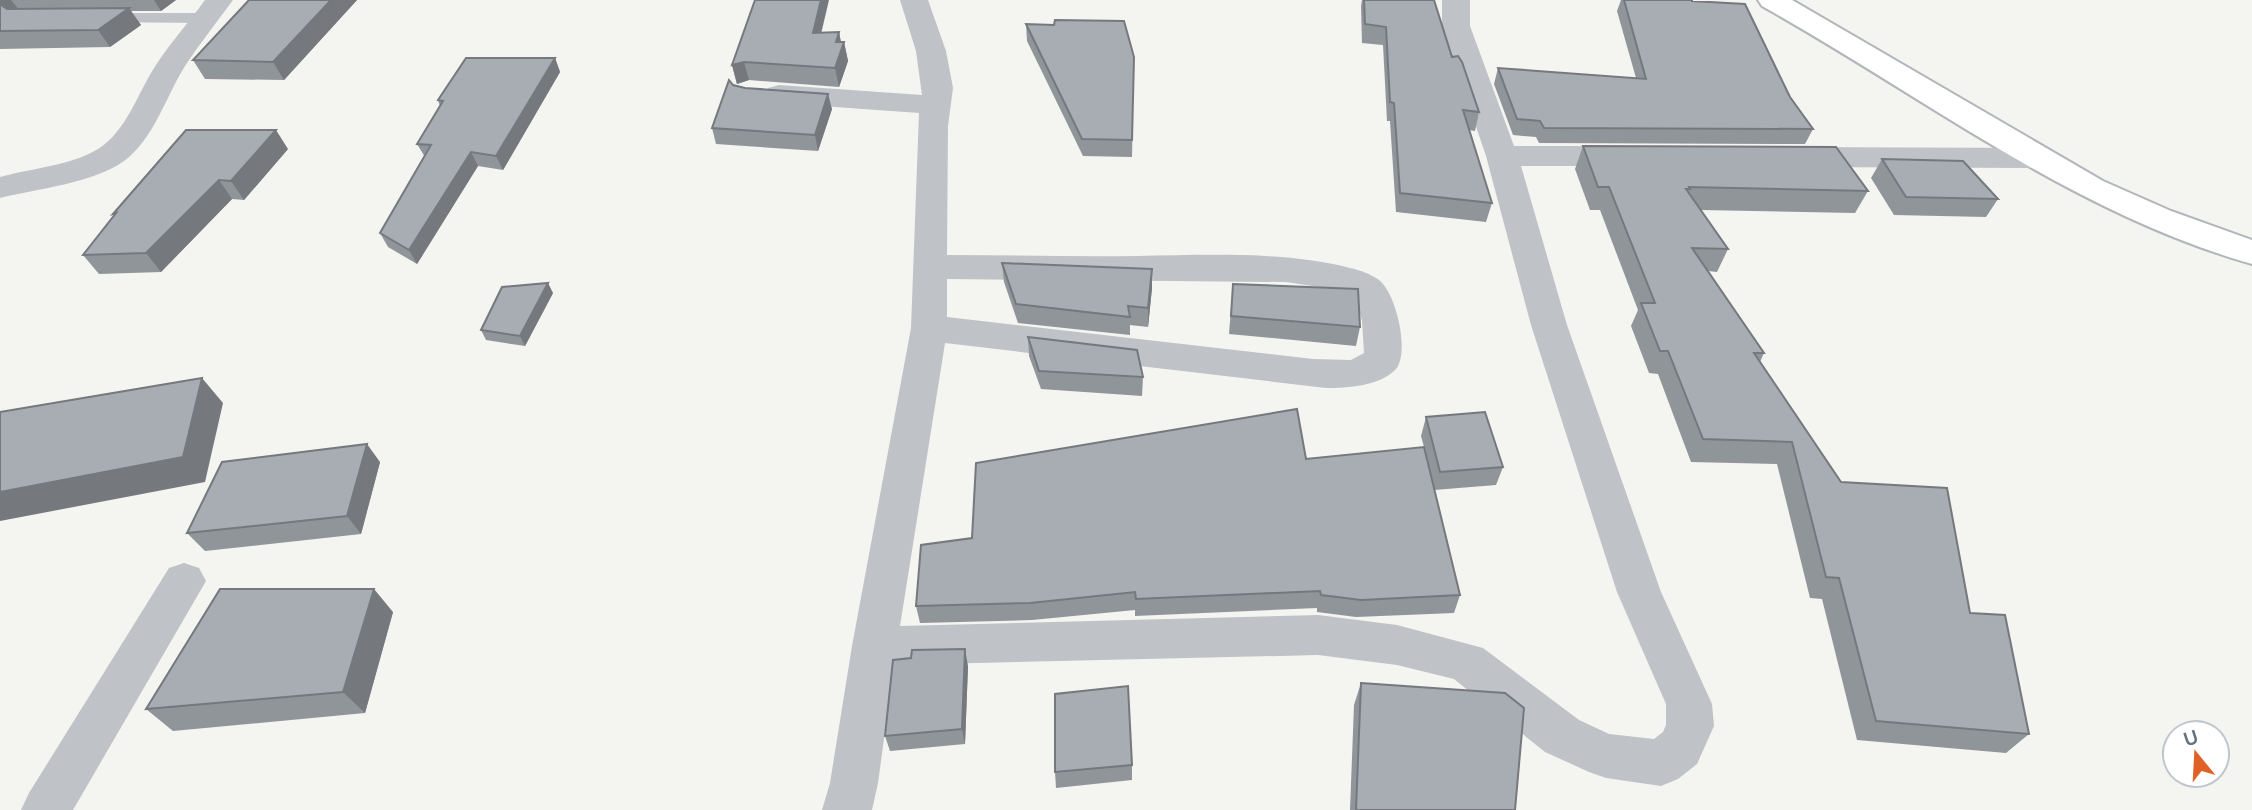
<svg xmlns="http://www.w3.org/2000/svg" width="2252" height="810" font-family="Lato,sans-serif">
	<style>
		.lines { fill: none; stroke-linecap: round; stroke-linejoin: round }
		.secondary-casing { stroke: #b2b6bb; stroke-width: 4 }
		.lane { fill: #bfc2c6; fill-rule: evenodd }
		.street { fill: #bfc2c6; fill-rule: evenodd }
		.secondary { fill: #fff; fill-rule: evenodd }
		.wall { fill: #90959a }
		.shaded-wall { fill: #75797d }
		.building { fill: #a7adb3; stroke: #75797d; stroke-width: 2 }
	</style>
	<rect width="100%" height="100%" fill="#f4f4f0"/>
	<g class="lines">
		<g class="secondary-casing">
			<path id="secondary" d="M 1758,0 L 1792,0 L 2103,181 L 2171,211 L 2252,240 L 2252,264 C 2072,213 1923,96 1762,6 Z"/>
		</g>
		<path class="lane" d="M 107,13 L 206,13 L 214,18 L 206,23 L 101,22 L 99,18 L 101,14 Z"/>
		<g class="street">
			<path d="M 205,0 L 233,0 C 217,22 200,43 185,66 C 166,96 154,139 124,161 C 94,183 36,189 0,198 L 0,177 C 32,168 70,166 98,149 C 127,131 138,92 156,65 C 171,42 189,22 205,0 Z"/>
			<path d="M 900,0 L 928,0 L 946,51 L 953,88 L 948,126 L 947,255 C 1011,255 1075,257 1138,256 C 1208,255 1282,251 1350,268 C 1359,270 1371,274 1379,280 C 1396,293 1410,352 1396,369 C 1380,386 1348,388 1326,388 L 945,343 L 900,626 L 1318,615 L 1397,625 L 1483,648 L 1579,720 L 1609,734 L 1654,739 L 1663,732 L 1666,725 L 1666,704 L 1617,592 L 1531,325 L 1486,156 L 1442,26 L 1442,0 L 1470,0 L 1470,26 L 1514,146 L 1633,146 L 1644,149 L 1649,156 L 1644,163 L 1633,166 L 1521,166 L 1567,325 L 1661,592 L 1712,704 L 1714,726 L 1697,764 L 1678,779 L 1661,786 L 1606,778 L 1589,772 L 1545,752 L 1454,679 L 1397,665 L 1318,655 L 894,665 L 878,783 L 872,810 L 822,810 L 830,783 L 852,646 L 911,328 L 919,113 L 779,103 L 768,100 L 764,94 L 768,88 L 779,85 L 922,95 L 916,51 ZM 947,279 L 1286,282 L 1339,290 L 1357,301 L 1362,321 L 1364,353 L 1351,360 L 1313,359 L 947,317 Z"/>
			<path d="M 1791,147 L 2038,148 L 2049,151 L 2054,158 L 2049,165 L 2038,168 L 1791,167 L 1780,164 L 1775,157 L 1780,150 Z"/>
			<path d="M 184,563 L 199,568 L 206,581 L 73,810 L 21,810 L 29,793 L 169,568 Z"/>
		</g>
		<use href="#secondary" class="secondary"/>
	</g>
	<g class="wall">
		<path d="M 0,0 L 176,0 L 161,11 L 131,11 L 141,25 L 110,47 L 0,49 Z"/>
		<path d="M 249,0 L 357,0 L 284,80 L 205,79 L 193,60 Z"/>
		<path d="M 1362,0 L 1434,0 L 1452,57 L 1479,112 L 1475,131 L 1469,130 L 1492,203 L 1486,222 L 1396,212 L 1390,121 L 1387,121 L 1383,45 L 1362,43 L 1361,6 Z"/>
		<path d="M 1621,0 L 1692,0 L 1790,97 L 1813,129 L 1805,144 L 1539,143 L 1536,137 L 1513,135 L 1494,84 L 1498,68 L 1636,78 L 1617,11 Z"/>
		<path d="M 1026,24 L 1134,57 L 1132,157 L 1083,156 L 1027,41 Z"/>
		<path d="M 822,32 L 839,32 L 841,42 L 844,42 L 848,61 L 839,87 L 749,80 L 737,84 L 732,65 Z"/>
		<path d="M 555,58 L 560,72 L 503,170 L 478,166 L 417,264 L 388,247 L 380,233 L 425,157 L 417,144 L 440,106 L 438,100 Z"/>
		<path d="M 733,85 L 832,109 L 818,151 L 716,144 L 712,128 Z"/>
		<path d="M 1583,146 L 1868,191 L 1855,213 L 1701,210 L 1728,249 L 1717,272 L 1708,271 L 1764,353 L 1760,362 L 1841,482 L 1970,613 L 2029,734 L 2006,753 L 1857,740 L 1822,599 L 1810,598 L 1777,464 L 1691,462 L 1658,374 L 1649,373 L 1631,326 L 1638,310 L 1600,210 L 1590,210 L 1575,169 Z"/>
		<path d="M 288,149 L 244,200 L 232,199 L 161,272 L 99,274 L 83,255 L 114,216 L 113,214 Z"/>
		<path d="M 1882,159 L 1998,199 L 1986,217 L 1894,215 L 1871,178 Z"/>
		<path d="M 1002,263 L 1152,288 L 1148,327 L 1130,325 L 1130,335 L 1018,323 L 1004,282 Z"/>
		<path d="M 1233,284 L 1360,327 L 1356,346 L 1229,334 Z"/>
		<path d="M 553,293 L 525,346 L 486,340 L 481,330 Z"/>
		<path d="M 1028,337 L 1143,377 L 1142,396 L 1041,389 L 1029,356 Z"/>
		<path d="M 1426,417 L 1503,467 L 1496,485 L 1434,490 L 1460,595 L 1454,613 L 1356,617 L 1317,612 L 1317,608 L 1135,616 L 1135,610 L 1032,620 L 920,623 L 916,606 L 972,538 L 1306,459 L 1424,447 L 1421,436 Z"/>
		<path d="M 380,462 L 361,534 L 205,551 L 187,533 Z"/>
		<path d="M 393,612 L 365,713 L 173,731 L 146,709 Z"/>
		<path d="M 968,666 L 965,744 L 890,751 L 885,736 Z"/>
		<path d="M 1361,683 L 1515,810 L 1350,810 L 1354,705 Z"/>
		<path d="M 1132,765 L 1132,780 L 1056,788 L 1055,772 Z"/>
	</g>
	<g class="shaded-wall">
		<path d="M 0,0 L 11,0 L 20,11 L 10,18 L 0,6 Z"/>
		<path d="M 154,0 L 176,0 L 161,11 Z"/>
		<path d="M 331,0 L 357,0 L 284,80 L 273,62 Z"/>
		<path d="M 821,0 L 829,0 L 817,51 L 813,33 Z"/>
		<path d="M 129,8 L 141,25 L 110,47 L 98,30 Z"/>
		<path d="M 839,32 L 842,49 L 844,42 L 848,61 L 839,87 L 835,68 L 836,42 Z"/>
		<path d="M 555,58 L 560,72 L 503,170 L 496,156 Z"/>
		<path d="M 744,62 L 749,80 L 737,84 L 732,65 Z"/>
		<path d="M 828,94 L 832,109 L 818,151 L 815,135 Z"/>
		<path d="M 276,130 L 288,149 L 244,200 L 231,181 Z"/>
		<path d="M 471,152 L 478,166 L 417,264 L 409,250 Z"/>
		<path d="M 219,180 L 232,199 L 161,272 L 146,253 Z"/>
		<path d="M 1152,269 L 1152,288 L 1148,327 L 1148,308 Z"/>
		<path d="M 548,283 L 553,293 L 525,346 L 520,336 Z"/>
		<path d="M 202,378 L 223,403 L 205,482 L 0,521 L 0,492 Z"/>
		<path d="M 367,444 L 380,462 L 361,534 L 347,516 Z"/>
		<path d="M 374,589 L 393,612 L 365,713 L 343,692 Z"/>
		<path d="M 965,649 L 968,666 L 965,744 L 962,729 Z"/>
	</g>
	<g class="building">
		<path d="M 249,0 L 331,0 L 273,62 L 193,60 Z"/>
		<path d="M 755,0 L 821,0 L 813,33 L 839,32 L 836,42 L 844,42 L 835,68 L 744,62 L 732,65 Z"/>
		<path d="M 1364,0 L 1434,0 L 1452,57 L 1458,56 L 1462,62 L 1479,112 L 1463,110 L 1492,203 L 1400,193 L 1394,103 L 1390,102 L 1386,27 L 1365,24 Z"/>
		<path d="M 1624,0 L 1692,0 L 1692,1 L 1745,4 L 1790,97 L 1813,129 L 1544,128 L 1540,121 L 1517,119 L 1498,68 L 1646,79 Z"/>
		<path d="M 0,4 L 7,9 L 129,8 L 98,30 L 0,31 Z"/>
		<path d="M 1055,20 L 1124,21 L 1134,57 L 1132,140 L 1082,139 L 1026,24 L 1054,25 Z"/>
		<path d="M 466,58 L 555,58 L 496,156 L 471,152 L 409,250 L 380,233 L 431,145 L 417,144 L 443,101 L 438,100 Z"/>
		<path d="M 729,80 L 733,85 L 745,88 L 828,94 L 815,135 L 712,128 Z"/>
		<path d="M 186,130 L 276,130 L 231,181 L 219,180 L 146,253 L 83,255 L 116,213 L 113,214 Z"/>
		<path d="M 1583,146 L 1836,147 L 1868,191 L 1689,187 L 1690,189 L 1686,189 L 1728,249 L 1692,248 L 1764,353 L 1754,353 L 1841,482 L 1947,488 L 1970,613 L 2005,615 L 2029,734 L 1876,721 L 1839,578 L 1826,577 L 1792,442 L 1703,439 L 1668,351 L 1660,351 L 1641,303 L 1655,303 L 1609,187 L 1598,187 Z"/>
		<path d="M 1882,159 L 1963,161 L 1998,199 L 1906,197 Z"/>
		<path d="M 1002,263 L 1152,269 L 1148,308 L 1128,306 L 1130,317 L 1016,304 Z"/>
		<path d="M 548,283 L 520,336 L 481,330 L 502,287 Z"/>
		<path d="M 1233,284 L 1358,289 L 1360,327 L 1231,316 Z"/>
		<path d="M 1028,337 L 1137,350 L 1143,377 L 1039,371 Z"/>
		<path d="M 202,378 L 183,457 L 0,492 L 0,412 Z"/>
		<path d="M 1297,409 L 1306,459 L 1424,447 L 1460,595 L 1361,600 L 1321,595 L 1320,591 L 1136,599 L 1135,592 L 1030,603 L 916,606 L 921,545 L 972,538 L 976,463 Z"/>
		<path d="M 1485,412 L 1503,467 L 1440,472 L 1426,417 Z"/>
		<path d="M 367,444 L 347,516 L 187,533 L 222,462 Z"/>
		<path d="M 220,589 L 374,589 L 343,692 L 146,709 Z"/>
		<path d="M 965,649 L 962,729 L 885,736 L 893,660 L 911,658 L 912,650 Z"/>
		<path d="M 1361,683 L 1505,693 L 1524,708 L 1515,810 L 1356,810 Z"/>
		<path d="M 1128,686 L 1132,765 L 1055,772 L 1055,694 Z"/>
	</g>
	<g transform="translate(2196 754) rotate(342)"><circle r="33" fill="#ffffff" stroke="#c1c6cd" stroke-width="2"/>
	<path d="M0-5L12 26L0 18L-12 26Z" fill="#df6126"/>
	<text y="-10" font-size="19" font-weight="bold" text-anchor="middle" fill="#647181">U</text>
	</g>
</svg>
